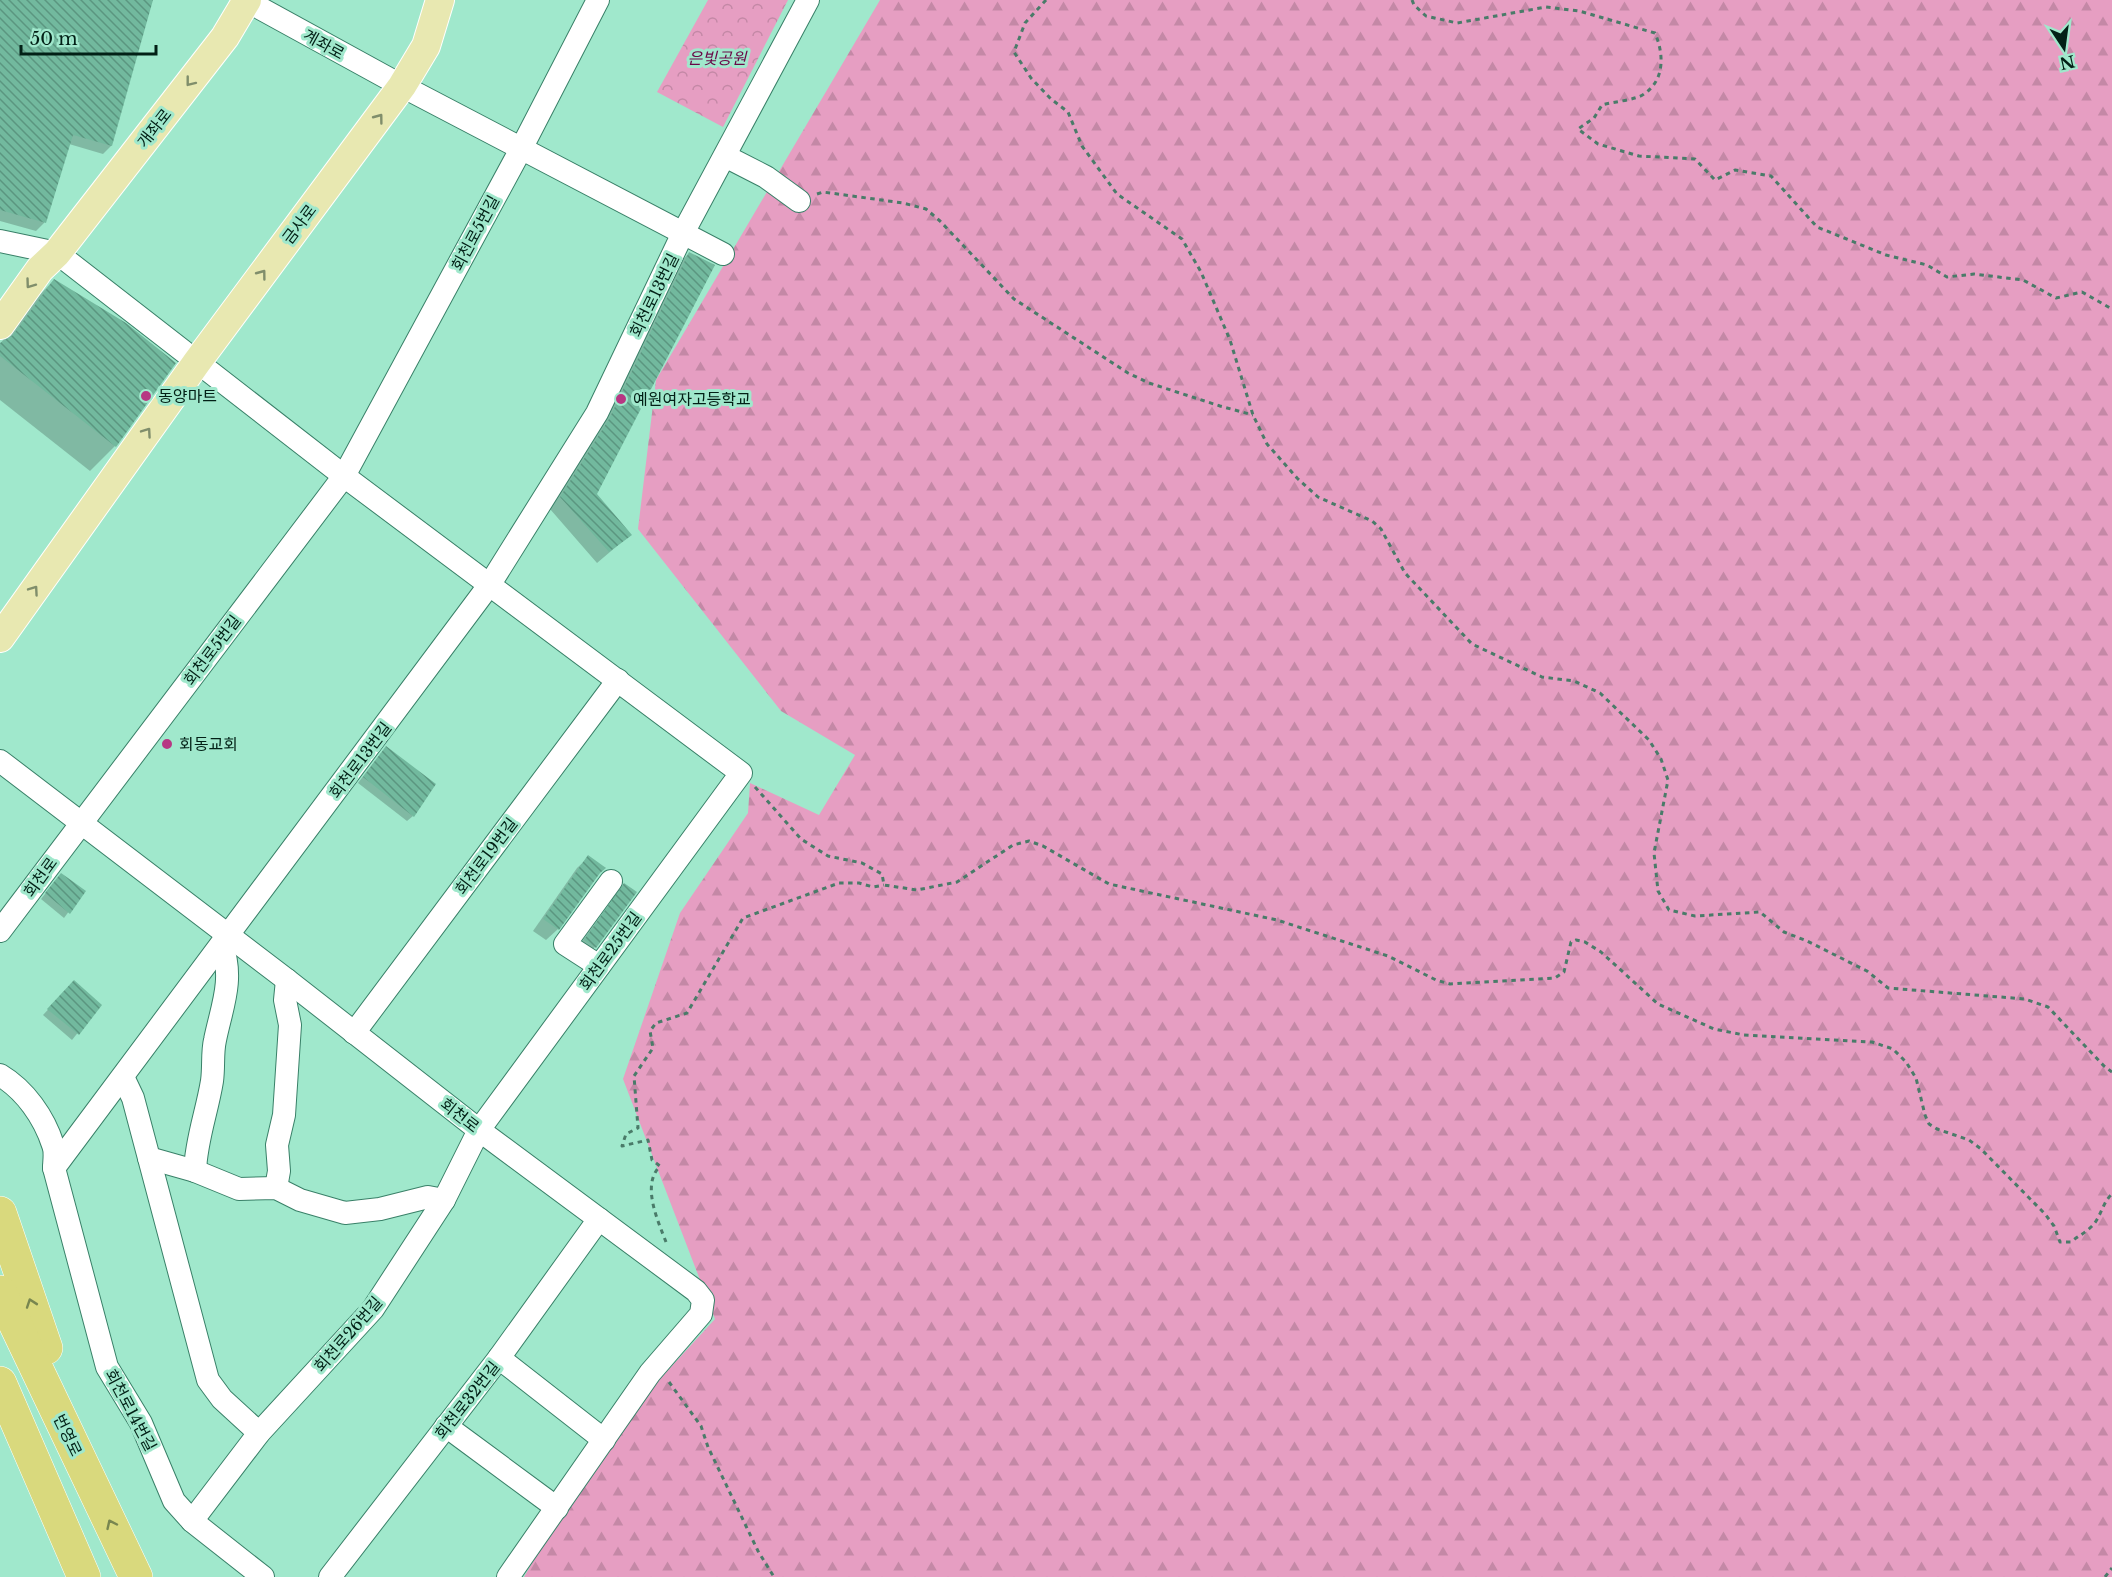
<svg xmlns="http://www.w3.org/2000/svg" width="2112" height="1577" font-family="'Libre Baskerville','Noto Sans KR',serif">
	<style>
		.forest { fill: url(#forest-firs) }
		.park { fill: url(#park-crowns) }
		.shadow { fill: #0003 }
		.building { fill: url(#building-back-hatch) }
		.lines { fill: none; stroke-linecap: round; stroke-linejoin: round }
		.minor-casing { stroke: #398068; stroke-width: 24 }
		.major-casing { stroke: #fff; stroke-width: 30 }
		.highway-casing { stroke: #fff; stroke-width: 34 }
		.path { stroke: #4a7b69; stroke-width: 3; stroke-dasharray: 4.5 4.5; stroke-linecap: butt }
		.minor { stroke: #fff; stroke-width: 22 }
		.major { stroke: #e8e8b1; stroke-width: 28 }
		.highway { stroke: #d9d97d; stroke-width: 33 }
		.oneway { stroke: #808e6b }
		.oneway2 { stroke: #78864f }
		.poi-dot { fill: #b73783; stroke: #a0e8cc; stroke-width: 2 }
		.labels { text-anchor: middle; stroke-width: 6; stroke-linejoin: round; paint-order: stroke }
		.street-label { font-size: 16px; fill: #022016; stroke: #a0e8cc }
		.park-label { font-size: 16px; font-style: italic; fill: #6a0747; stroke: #a0e8cc }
		.poi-label { font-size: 16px; fill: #022016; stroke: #a0e8cc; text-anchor: start }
	</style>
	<defs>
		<pattern id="forest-firs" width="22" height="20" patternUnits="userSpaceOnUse" patternTransform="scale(1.5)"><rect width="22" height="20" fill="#e69ec2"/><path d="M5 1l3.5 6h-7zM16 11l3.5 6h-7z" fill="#c488a6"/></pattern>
		<pattern id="park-crowns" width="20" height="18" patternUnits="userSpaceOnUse" patternTransform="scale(1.5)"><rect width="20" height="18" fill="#e69ec2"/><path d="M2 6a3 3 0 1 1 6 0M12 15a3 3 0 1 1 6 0" fill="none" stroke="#c488a6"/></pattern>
		<pattern id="building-back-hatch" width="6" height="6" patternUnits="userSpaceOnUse" patternTransform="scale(1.5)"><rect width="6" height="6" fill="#72b99e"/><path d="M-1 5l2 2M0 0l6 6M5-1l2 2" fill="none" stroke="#5b9680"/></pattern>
	</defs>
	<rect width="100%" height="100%" fill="#a0e8cc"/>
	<path class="forest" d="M 880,0 L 2112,0 L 2112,1577 L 524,1577 L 604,1440 L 715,1319 L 623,1079 L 680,913 L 748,813 L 750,783 L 819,815 L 855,755 L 781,711 L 638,529 L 656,380 Z"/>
	<path class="park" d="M 708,0 L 788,0 L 723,127 L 657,92 Z"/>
	<g class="shadow">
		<path d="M 0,0 L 151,0 L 111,146 L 103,154 L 69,144 L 44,223 L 36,231 L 0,221 Z"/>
		<path d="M 689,253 L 595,494 L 630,535 L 597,563 L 550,509 L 678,265 Z"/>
		<path d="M 54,280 L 174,363 L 115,446 L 90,471 L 0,400 L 0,344 L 29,306 Z"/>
		<path d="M 381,753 L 413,816 L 407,821 L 358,783 Z"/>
		<path d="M 589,857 L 595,877 L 558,929 L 546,940 L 533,931 L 577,868 Z"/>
		<path d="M 56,880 L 84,891 L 64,918 L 41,899 Z"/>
		<path d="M 624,885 L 595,947 L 583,958 L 574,952 L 611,902 L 613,896 Z"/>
		<path d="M 74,982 L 100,1005 L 72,1040 L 43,1015 Z"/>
	</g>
	<g class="building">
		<path d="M 0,0 L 153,0 L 112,146 L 73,135 L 46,223 L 0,210 Z"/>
		<path d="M 689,252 L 715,265 L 597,494 L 632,535 L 609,552 L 560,497 L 609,419 Z"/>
		<path d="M 54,279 L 126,323 L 176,363 L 116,447 L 0,356 L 0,343 L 13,335 Z"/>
		<path d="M 386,746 L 436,784 L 414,817 L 363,777 Z"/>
		<path d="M 588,855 L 606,868 L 600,873 L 559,930 L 543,919 Z"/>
		<path d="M 61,873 L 86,891 L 70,914 L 45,893 Z"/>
		<path d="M 624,883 L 637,892 L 596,948 L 584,940 Z"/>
		<path d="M 74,980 L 102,1005 L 79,1035 L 47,1009 Z"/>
	</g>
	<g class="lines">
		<g class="minor-casing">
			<g id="minor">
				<path d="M 247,1 L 402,86 L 723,254"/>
				<path d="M 725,156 L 766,177 L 799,201"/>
				<path d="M 0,241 L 57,253 L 344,476 L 741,773 L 479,1130 L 444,1200 L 373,1309 L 259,1433 L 192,1521"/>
				<path d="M 0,761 L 287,980 L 479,1130 L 696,1291 L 703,1300 L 701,1314 L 650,1373 L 508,1577"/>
				<path d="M 0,931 L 344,476 L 521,149 L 598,0"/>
				<path d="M 599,966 L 565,944 L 611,881"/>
				<path d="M 354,1033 L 618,680"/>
				<path d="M 0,1075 C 25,1090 44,1117 53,1145 C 56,1152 54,1161 54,1168 L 107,1367 L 141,1423 L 174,1501 L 192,1521 L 263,1577"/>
				<path d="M 123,1077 L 133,1098 L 208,1380 L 222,1399 L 259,1433"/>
				<path d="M 149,1158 L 195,1171 L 239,1189 L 276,1188 L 300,1200 L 345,1213 L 380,1209 L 428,1197 L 444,1200"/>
				<path d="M 54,1168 L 490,584 L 597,413 L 683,233 L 808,0"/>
				<path d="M 195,1171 C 196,1140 207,1112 212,1081 C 214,1067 212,1053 215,1040 C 222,1006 234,980 222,945"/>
				<path d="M 276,1188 L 279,1171 L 277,1145 L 284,1115 L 290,1025 L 285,1000 L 287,980"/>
				<path d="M 499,1358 L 604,1440"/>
				<path d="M 446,1426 L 557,1508"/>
				<path d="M 330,1577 L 499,1358 L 599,1219"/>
			</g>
		</g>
		<g class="major-casing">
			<g id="major">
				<path d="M 0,325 L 40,269 L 57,253 L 225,37 L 247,0"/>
				<path d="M 0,638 L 197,362 L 402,86 L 426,46 L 440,0"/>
			</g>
		</g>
		<g class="highway-casing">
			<g id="highway">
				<path d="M 0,1213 L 46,1348"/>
				<path d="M 0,1292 L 136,1577"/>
				<path d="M 0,1383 L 84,1577"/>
			</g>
		</g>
		<g class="path">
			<path d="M 1046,0 L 1025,23 L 1014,52 L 1031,78 L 1051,99 L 1068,112 L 1082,146 L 1117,194 L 1182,239 L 1201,272 L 1230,340 L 1253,415 L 1267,444 L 1297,478 L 1318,497 L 1372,521 L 1381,529 L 1405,573 L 1472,644 L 1542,677 L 1574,681 L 1600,693 L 1649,740 L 1661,759 L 1668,780 L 1654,853 L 1658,891 L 1669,910 L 1695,916 L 1760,912 L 1784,932 L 1807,941 L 1867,971 L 1888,988 L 2025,999 L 2048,1007 L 2104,1066 L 2112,1072"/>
			<path d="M 1412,0 L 1414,5 L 1426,16 L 1457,23 L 1546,7 L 1579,11 L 1655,33 C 1664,54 1665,80 1644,94 C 1636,100 1612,102 1602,105 L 1594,118 L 1578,129 L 1598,144 L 1639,156 L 1695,159 L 1715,180 L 1735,170 L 1771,176 L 1817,227 L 1886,255 L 1927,265 L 1947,277 L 1974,274 L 2023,280 L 2056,298 L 2082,292 L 2112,309"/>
			<path d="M 817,194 L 823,192 L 903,203 L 926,209 L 940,221 L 1014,299 L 1128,373 L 1149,383 L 1220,406 L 1253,415"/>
			<path d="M 755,787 L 801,839 L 828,856 L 862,863 L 882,874 L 884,885 L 917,890 L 957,882 L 1013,845 L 1029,841 L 1043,846 L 1109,884 L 1277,920 L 1388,956 L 1436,980 L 1450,984 L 1555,978 L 1564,972 L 1571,942 L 1576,940 L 1585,942 L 1601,952 L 1658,1004 L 1714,1029 L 1744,1035 L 1872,1042 L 1893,1049 L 1906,1062 L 1916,1078 L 1925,1115 L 1929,1124 L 1937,1129 L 1969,1140 L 1981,1149 L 2045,1214 L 2054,1226 L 2060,1242 L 2071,1242 C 2078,1236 2085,1233 2091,1227 C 2101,1218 2102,1203 2112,1194"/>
			<path d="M 666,1242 C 658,1221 641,1185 660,1166 L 652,1160 L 648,1140 L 622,1146 L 626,1134 L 638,1128 L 634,1076 L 653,1048 L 650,1031 L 656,1023 L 687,1013 L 743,918 L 839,883 L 859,883 L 873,887 L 884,885"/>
			<path d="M 669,1382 L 701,1426 L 708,1447 L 758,1551 L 774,1577"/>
			<path d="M 2105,1577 L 2112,1568"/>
		</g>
		<use href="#minor" class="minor"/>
		<use href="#major" class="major"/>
		<use href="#highway" class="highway"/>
	</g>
	<defs><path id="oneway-chevron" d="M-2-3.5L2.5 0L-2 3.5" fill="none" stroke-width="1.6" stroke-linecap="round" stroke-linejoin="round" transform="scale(1.5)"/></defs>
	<g class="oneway">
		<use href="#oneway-chevron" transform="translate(190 82) rotate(128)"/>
		<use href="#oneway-chevron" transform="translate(379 118) rotate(-53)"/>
		<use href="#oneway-chevron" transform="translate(262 274) rotate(-53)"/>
		<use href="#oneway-chevron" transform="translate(30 284) rotate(126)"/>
		<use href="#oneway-chevron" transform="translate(147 432) rotate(-55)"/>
		<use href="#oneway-chevron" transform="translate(34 590) rotate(-55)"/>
	</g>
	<g class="oneway2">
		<use href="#oneway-chevron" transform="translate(31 1303) rotate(-109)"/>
		<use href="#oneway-chevron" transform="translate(111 1524) rotate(-115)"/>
	</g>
	<g class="poi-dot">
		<circle cx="146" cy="396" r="6"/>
		<circle cx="621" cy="399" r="6"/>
		<circle cx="167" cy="744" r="6"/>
	</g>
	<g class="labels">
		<g class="street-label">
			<text transform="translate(324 44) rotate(29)" y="6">계좌로</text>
			<text transform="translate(154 128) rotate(-52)" y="6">개좌로</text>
			<text transform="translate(299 224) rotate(-53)" y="6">금사로</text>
			<text transform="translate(475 233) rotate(-62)" y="6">회천로5번길</text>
			<text transform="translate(654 295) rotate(-64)" y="6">회천로13번길</text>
			<text transform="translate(212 650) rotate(-53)" y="6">회천로5번길</text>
			<text transform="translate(360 760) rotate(-53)" y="6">회천로13번길</text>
			<text transform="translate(486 856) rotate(-53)" y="6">회천로19번길</text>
			<text transform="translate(40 877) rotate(-54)" y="6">회천로</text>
			<text transform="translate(610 951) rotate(-54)" y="6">회천로25번길</text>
			<text transform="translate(460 1115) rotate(38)" y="6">회천로</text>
			<text transform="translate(348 1334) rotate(-49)" y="6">회천로26번길</text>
			<text transform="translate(467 1400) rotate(-52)" y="6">회천로32번길</text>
			<text transform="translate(131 1410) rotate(62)" y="6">회천로14번길</text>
			<text transform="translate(68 1435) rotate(64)" y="6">번영로</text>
		</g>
		<g class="park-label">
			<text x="717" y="64">은빛공원</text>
		</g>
		<g class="poi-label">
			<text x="158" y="402">동양마트</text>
			<text x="633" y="405">예원여자고등학교</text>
			<text x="179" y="750">회동교회</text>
		</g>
	</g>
	<g transform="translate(2064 48) rotate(167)" stroke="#a0e8cc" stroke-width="4.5" paint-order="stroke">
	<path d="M0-4.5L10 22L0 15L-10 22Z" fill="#022016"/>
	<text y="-9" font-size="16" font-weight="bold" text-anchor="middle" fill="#022016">N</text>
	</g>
	<path d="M21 45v9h135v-9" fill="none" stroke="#022016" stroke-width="3"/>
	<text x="30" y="45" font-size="18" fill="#022016" stroke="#a0e8cc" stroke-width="4.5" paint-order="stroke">50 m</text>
</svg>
